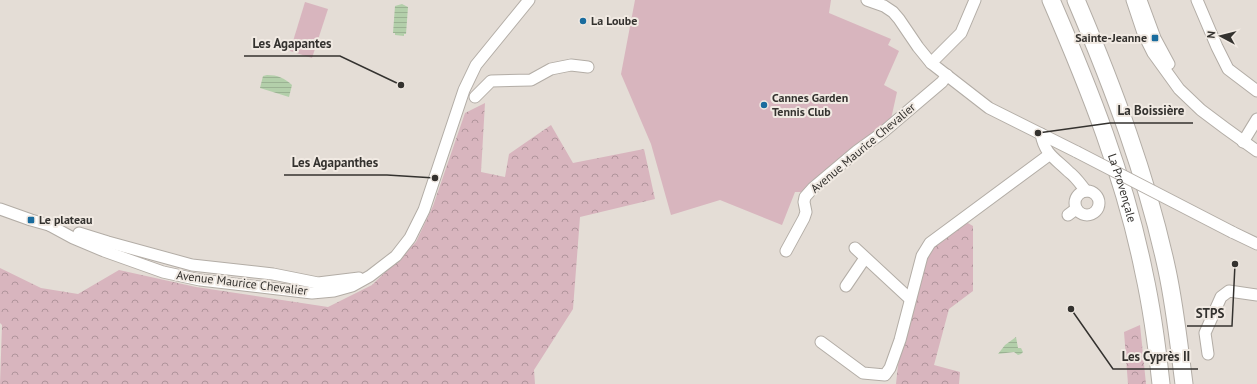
<svg xmlns="http://www.w3.org/2000/svg" width="1257" height="384" font-family="'PT Sans',sans-serif">
	<style>
		.forest { fill: url(#forest-crowns) }
		.pitch { fill: #d8b5be }
		.water { fill: url(#water-rules) }
		.lines { fill: none; stroke-linecap: round; stroke-linejoin: round }
		.minor-casing { stroke: #b3ada6; stroke-width: 13 }
		.highway-casing { stroke: #b3ada6; stroke-width: 19 }
		.minor { stroke: #fff; stroke-width: 11 }
		.highway { stroke: #fff; stroke-width: 17 }
		.minor-bridge-casing { stroke: #b3ada6; stroke-width: 13; stroke-linecap: butt }
		.minor-bridge { stroke: #fff; stroke-width: 11 }
		.poi-dot { fill: #1a6c9e; stroke: #f1eae3; stroke-width: 1.5 }
		.labels { text-anchor: middle; stroke-width: 4; stroke-linejoin: round; paint-order: stroke }
		.poi-label { font-size: 12px; font-weight: bold; fill: #34322f; stroke: #f1eae3; text-anchor: start }
		.street-label { font-size: 12px; fill: #34322f; stroke: #f1eae3 }
		.leader { fill: none; stroke: #34322f; stroke-width: 1.5 }
		.callout-dot { fill: #34322f; stroke: #f1eae3; stroke-width: 1.5 }
		.callout-label { font-size: 13px; text-anchor: middle; font-weight: bold; fill: #34322f; stroke: #f1eae3; stroke-width: 4; stroke-linejoin: round; paint-order: stroke }
	</style>
	<defs>
		<pattern id="forest-crowns" width="20" height="18" patternUnits="userSpaceOnUse"><rect width="20" height="18" fill="#d8b5be"/><path d="M2 6a3 3 0 1 1 6 0M12 15a3 3 0 1 1 6 0" fill="none" stroke="#b0949b"/></pattern>
		<pattern id="water-rules" width="6" height="5" patternUnits="userSpaceOnUse"><rect width="6" height="5" fill="#b3cfaa"/><path d="M0 2.5h6" fill="none" stroke="#9bb293"/></pattern>
	</defs>
	<rect width="100%" height="100%" fill="#e4ddd6"/>
	<g class="forest">
		<path d="M 485,103 L 481,172 L 505,177 L 509,154 L 551,125 L 573,163 L 644,149 L 655,199 L 580,217 L 573,309 L 534,370 L 535,384 L 0,384 L 2,325 L 0,323 L 0,268 L 41,288 L 78,294 L 119,270 L 196,287 L 328,307 L 372,285 L 416,242 L 433,206 L 465,113 Z"/>
		<path d="M 966,222 L 973,226 L 973,291 L 949,309 L 934,365 L 960,372 L 959,384 L 896,384 L 898,365 L 918,277 L 932,248 Z"/>
		<path d="M 1140,325 L 1146,384 L 1128,384 L 1124,332 Z"/>
	</g>
	<g class="pitch">
		<path d="M 635,0 L 831,0 L 829,13 L 891,39 L 888,45 L 899,51 L 884,85 L 897,92 L 891,119 L 826,169 L 801,192 L 795,192 L 782,225 L 720,200 L 671,215 L 651,144 L 621,74 Z"/>
		<path d="M 305,2 L 328,9 L 312,58 L 290,51 Z"/>
	</g>
	<g class="water">
		<path d="M 402,4 L 408,7 L 406,34 L 404,34 L 404,36 L 395,35 L 395,33 L 393,33 L 395,6 Z"/>
		<path d="M 267,75 C 278,75 284,78 292,85 L 289,97 L 260,88 L 263,76 Z"/>
		<path d="M 1016,337 L 1018,348 L 1021,348 L 1023,352 L 1021,354 L 1018,355 L 1014,352 L 998,354 L 1005,345 Z"/>
	</g>
	<g class="lines">
		<g class="minor-casing">
			<g id="minor">
				<path d="M 867,0 L 884,6 L 893,12 L 899,19 L 918,47 L 931,63 L 989,108 L 1077,152"/>
				<path d="M 1132,0 L 1143,33 L 1153,53 L 1179,89 L 1201,110 L 1225,128 L 1257,151"/>
				<path d="M 1141,0 L 1155,38 L 1169,64"/>
				<path d="M 1197,0 L 1217,47 L 1228,69 L 1257,91"/>
				<path d="M 931,63 L 961,33 L 975,0"/>
				<path d="M 475,97 L 491,81 L 531,80 L 551,69 L 571,65 L 588,67"/>
				<path d="M 1041,134 C 1045,155 1055,158 1069,172 C 1076,177 1081,185 1086,191"/>
				<path d="M 1243,142 L 1257,119"/>
				<circle cx="1087" cy="203" r="12"/>
				<path d="M 0,209 L 31,220 L 56,227"/>
				<path d="M 1068,215 L 1076,209"/>
				<path d="M 49,225 L 73,238 L 104,251 L 163,272 L 200,280 L 312,293 L 334,291 L 352,286 L 370,276 L 396,256 L 410,238 L 424,210 L 464,90 L 476,65 L 529,0"/>
				<path d="M 1232,232 L 1257,244"/>
				<path d="M 79,233 L 108,242 L 192,265 L 273,274 L 318,283 L 359,278"/>
				<path d="M 855,248 L 910,299"/>
				<path d="M 786,251 L 804,218 L 806,212 L 804,202 L 805,197 L 813,188 L 857,151 L 882,133 L 942,82 L 947,75"/>
				<path d="M 846,286 L 865,258"/>
				<path d="M 821,342 L 863,373 L 885,375 L 890,368 L 900,340 L 922,256 L 930,243 L 1049,155"/>
				<path d="M 1208,354 L 1205,333 L 1221,297 L 1229,291 L 1257,295"/>
			</g>
		</g>
		<g class="highway-casing">
			<g id="highway">
				<path id="s1" d="M 1051,0 C 1089,88 1125,178 1144,273 C 1152,309 1157,347 1161,384"/>
				<path d="M 1076,0 C 1113,87 1147,177 1167,270 C 1175,307 1179,346 1184,384"/>
			</g>
		</g>
		<use href="#minor" class="minor"/>
		<use href="#highway" class="highway"/>
		<g class="minor-bridge-casing">
			<path id="minor-bridge" d="M 1077,152 L 1232,232"/>
		</g>
		<use href="#minor-bridge" class="minor-bridge"/>
	</g>
	<g class="poi-dot">
		<circle cx="583" cy="21" r="4"/>
		<rect x="1151" y="34" width="8" height="8" rx="2"/>
		<circle cx="764" cy="105" r="4"/>
		<rect x="27" y="216" width="8" height="8" rx="2"/>
	</g>
	<g class="labels">
		<g class="poi-label">
			<text x="591" y="25">La Loube</text>
			<text x="1147" y="42" text-anchor="end">Sainte-Jeanne</text>
			<text x="772" y="102">Cannes Garden<tspan x="772" dy="14">Tennis Club</tspan></text>
			<text x="39" y="224">Le plateau</text>
		</g>
		<g class="street-label">
			<text transform="translate(863 148) rotate(-40)" y="4">Avenue Maurice Chevalier</text>
			<text dy="4" stroke="none"><textPath href="#s1" startOffset="201">La Provençale</textPath></text>
			<text transform="translate(242 283) rotate(7)" y="4">Avenue Maurice Chevalier</text>
		</g>
	</g>
	<path class="leader" d="M401 85L340 56H244M1038 133L1110 123H1193M435 178L387 175H284M1235 264L1232 326H1187M1071 309L1113 369H1198"/>
	<g class="callout-dot">
		<circle cx="401" cy="85" r="4"/>
		<circle cx="1038" cy="133" r="4"/>
		<circle cx="435" cy="178" r="4"/>
		<circle cx="1235" cy="264" r="4"/>
		<circle cx="1071" cy="309" r="4"/>
	</g>
	<g class="callout-label">
		<text x="292" y="48">Les Agapantes</text>
		<text x="1151" y="115">La Boissière</text>
		<text x="335" y="167">Les Agapanthes</text>
		<text x="1210" y="318">STPS</text>
		<text x="1156" y="361">Les Cyprès II</text>
	</g>
	<g transform="translate(1221 36) rotate(277)" stroke="#f1eae3" stroke-width="3" paint-order="stroke">
	<path d="M0-3L7 15L0 10L-7 15Z" fill="#34322f"/>
	<text y="-6" font-size="11" font-weight="bold" text-anchor="middle" fill="#34322f">N</text>
	</g>
</svg>
